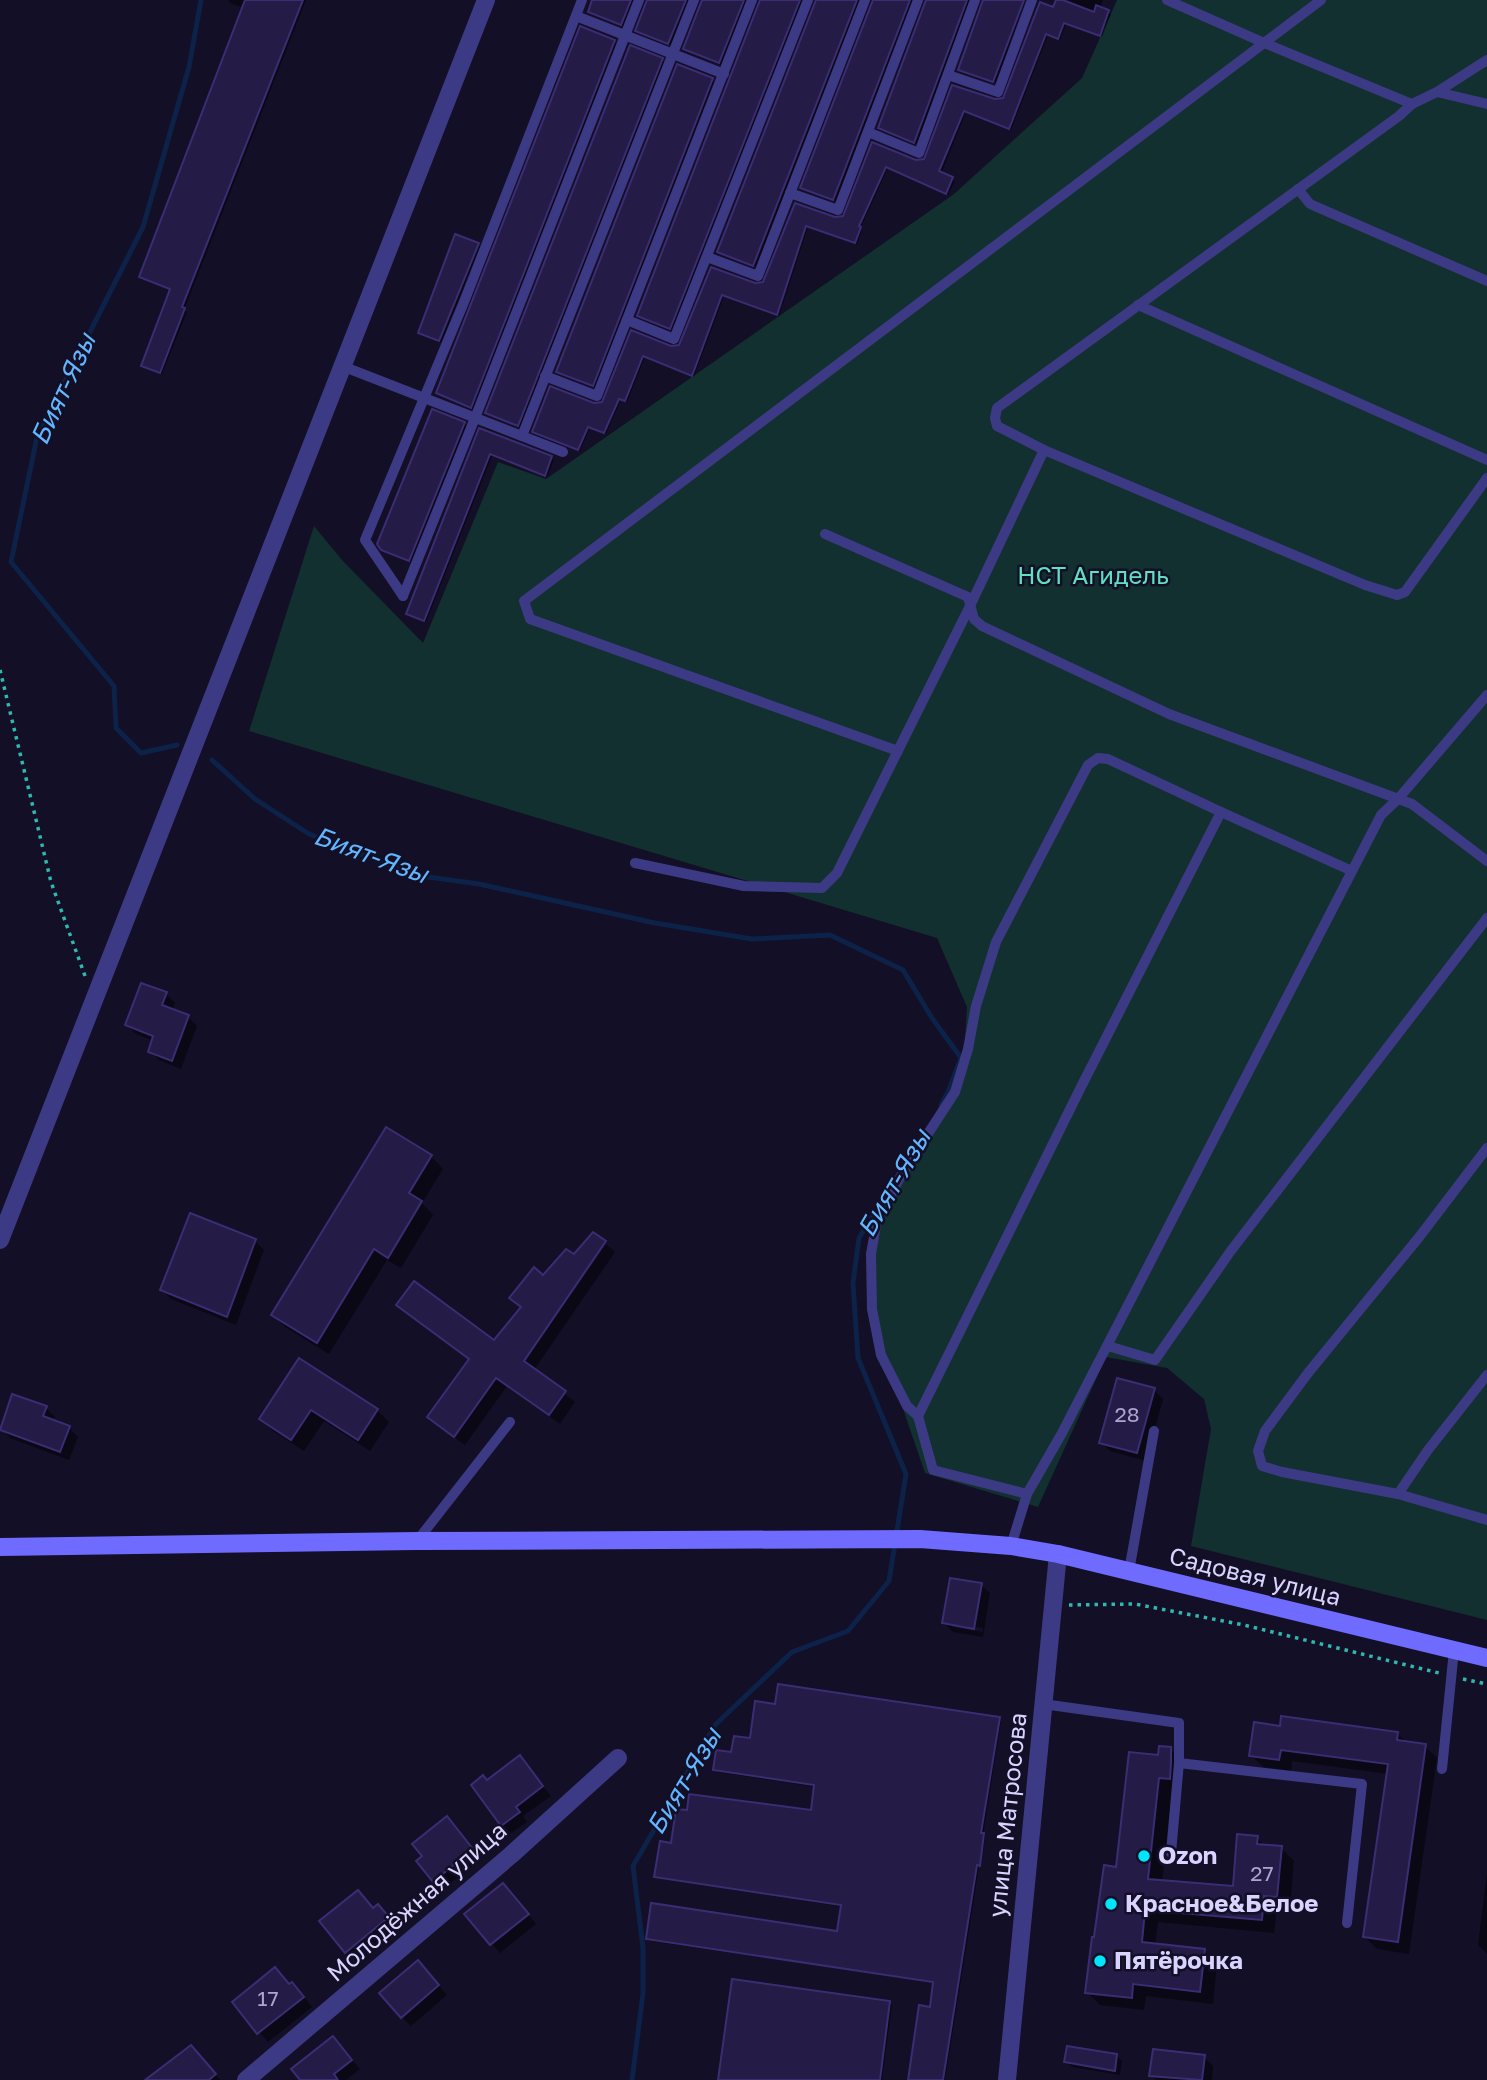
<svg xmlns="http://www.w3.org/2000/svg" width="1487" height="2080" font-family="'Golos Text',sans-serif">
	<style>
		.green { fill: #12302f }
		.shadow { fill: #0007; fill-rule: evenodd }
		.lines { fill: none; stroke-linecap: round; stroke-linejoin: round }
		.stream { stroke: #0c2248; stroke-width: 5 }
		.building { fill: #241b47; stroke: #3b2d73; stroke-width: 2 }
		.path { stroke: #2fb8b0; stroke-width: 3.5; stroke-dasharray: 3.5 5; stroke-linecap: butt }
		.service { stroke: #3d3a85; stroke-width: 10 }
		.minor { stroke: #3d3a85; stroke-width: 18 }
		.tertiary { stroke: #3d3a85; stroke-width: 18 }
		.secondary { stroke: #6f6bff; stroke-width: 18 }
		.poi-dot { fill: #00e5ff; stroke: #130f26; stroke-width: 2.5 }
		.labels { text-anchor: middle; stroke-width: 5; stroke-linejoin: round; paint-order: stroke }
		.number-label { font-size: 21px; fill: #aca6d1 }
		.park-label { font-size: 24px; fill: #5fe0c0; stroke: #130f26 }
		.street-label { font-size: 24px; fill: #d9d4ff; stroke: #130f26 }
		.poi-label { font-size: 24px; font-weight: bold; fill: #d9d4ff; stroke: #130f26; text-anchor: start }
		.water-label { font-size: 26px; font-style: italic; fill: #62b6ff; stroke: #130f26 }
	</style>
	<rect width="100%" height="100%" fill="#130f26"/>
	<path class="green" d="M 1117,0 L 1487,0 L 1487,1620 L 1191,1546 L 1211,1429 L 1204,1399 L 1167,1368 L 1106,1357 L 1038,1507 L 925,1473 L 879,1339 L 874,1286 L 876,1238 L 897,1186 L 963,1072 L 967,1007 L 937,938 L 249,731 L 314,526 L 342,560 L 423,643 L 498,462 L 546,479 L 954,194 L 1082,78 Z"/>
	<g class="shadow">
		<path d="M 228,0 L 306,0 L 184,310 L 187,312 L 162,374 L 145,367 L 172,290 L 141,276 L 244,8 L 230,3 Z"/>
		<path d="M 594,0 L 633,0 L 623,26 L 592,14 L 590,12 Z"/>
		<path d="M 647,0 L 688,0 L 671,45 L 640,33 Z"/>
		<path d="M 703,0 L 746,0 L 721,65 L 685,49 Z"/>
		<path d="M 761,0 L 804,0 L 672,330 L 641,317 Z"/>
		<path d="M 817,0 L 860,0 L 756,267 L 719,252 Z"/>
		<path d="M 874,0 L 913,0 L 836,201 L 802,188 Z"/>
		<path d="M 927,0 L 970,0 L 917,144 L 882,129 Z"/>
		<path d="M 984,0 L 1025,0 L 996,83 L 960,70 Z"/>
		<path d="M 1058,0 L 1103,0 L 1100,8 L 1111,14 L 1102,37 L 1066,24 L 1060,40 L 1048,35 L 1011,130 L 966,112 L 941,174 L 955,181 L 948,195 L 888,168 L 860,229 L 862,230 L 857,244 L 808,227 L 779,316 L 724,296 L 694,377 L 645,357 L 627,402 L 621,400 L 606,434 L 590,428 L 580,451 L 537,433 L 594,405 L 603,404 L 632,332 L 671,348 L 681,346 L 712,269 L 760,286 L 767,280 L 796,205 L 835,219 L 845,217 L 873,144 L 921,163 L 928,157 L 953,87 L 995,101 L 1005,99 Z"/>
		<path d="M 614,41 L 616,44 L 473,409 L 441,395 L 438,393 Z"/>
		<path d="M 662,60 L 664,62 L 520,427 L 490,415 L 487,413 Z"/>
		<path d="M 712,80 L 714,82 L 595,387 L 560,374 L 558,371 Z"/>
		<path d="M 478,244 L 480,247 L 441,343 L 422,335 L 420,333 Z"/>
		<path d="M 464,424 L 466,426 L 411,562 L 385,551 Z"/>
		<path d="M 480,430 L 554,460 L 547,477 L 492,456 L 426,622 L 408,613 Z"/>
		<path d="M 166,994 L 175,1003 L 172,1011 L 188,1017 L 197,1026 L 181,1069 L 159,1060 L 150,1051 L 154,1041 L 136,1034 L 127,1025 Z"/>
		<path d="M 386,1129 L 431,1156 L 443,1169 L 422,1203 L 433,1215 L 401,1268 L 387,1260 L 329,1354 L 285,1327 L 273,1315 Z"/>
		<path d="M 255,1241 L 264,1250 L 236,1325 L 171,1299 L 162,1290 Z"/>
		<path d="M 606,1244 L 615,1252 L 534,1370 L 575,1402 L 560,1424 L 507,1386 L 465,1445 L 439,1427 L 429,1417 L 470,1360 L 409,1315 L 399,1305 L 494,1343 L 522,1308 L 534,1269 L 517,1367 L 520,1369 Z"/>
		<path d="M 299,1360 L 377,1410 L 389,1422 L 370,1451 L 324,1421 L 304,1451 L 273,1431 L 261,1419 Z"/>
		<path d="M 1154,1390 L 1163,1399 L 1146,1461 L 1110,1451 L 1101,1442 Z"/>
		<path d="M 46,1408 L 55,1417 L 53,1422 L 69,1428 L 78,1437 L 69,1460 L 10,1438 L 1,1429 Z"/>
		<path d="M 981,1585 L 990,1593 L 983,1637 L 953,1632 L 944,1623 ZM 952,1623 L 983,1628 L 983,1632 L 952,1627 Z"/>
		<path d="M 999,1719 L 1001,1721 L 983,1835 L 985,1837 L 981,1867 L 979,1867 L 945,2080 L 910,2080 L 931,2009 L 935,1983 L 650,1941 L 648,1939 L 839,1933 L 843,1907 L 659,1878 L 656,1876 L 672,1845 L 812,1812 L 816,1787 L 717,1772 L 715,1770 L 751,1740 Z"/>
		<path d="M 1281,1728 L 1398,1734 L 1407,1743 L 1425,1746 L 1437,1758 L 1409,1954 L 1377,1949 L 1365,1937 L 1388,1774 L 1292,1761 L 1291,1771 L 1263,1767 L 1251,1755 Z"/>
		<path d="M 1170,1749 L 1184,1762 L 1182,1791 L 1172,1790 L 1162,1882 L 1234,1888 L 1257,1838 L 1266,1847 L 1281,1848 L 1294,1861 L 1290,1909 L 1277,1908 L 1274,1933 L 1158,1922 L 1155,1946 L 1204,1951 L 1217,1964 L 1213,2004 L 1146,1996 L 1144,2010 L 1100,2005 L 1087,1992 L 1096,1939 L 1118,1869 L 1159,1757 Z"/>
		<path d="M 520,1758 L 551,1796 L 523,1816 L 527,1822 L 511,1833 L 502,1825 L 487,1782 Z"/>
		<path d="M 455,1828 L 481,1859 L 443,1889 L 434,1881 Z"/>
		<path d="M 1487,1873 L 1487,1954 L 1478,1945 Z"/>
		<path d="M 512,1894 L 536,1924 L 500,1953 L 467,1914 Z"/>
		<path d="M 374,1909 L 386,1915 L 396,1927 L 355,1960 L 346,1952 Z"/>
		<path d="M 426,1971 L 447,1995 L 411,2026 L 402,2017 Z"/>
		<path d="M 290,1986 L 301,1993 L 312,2007 L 268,2042 L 234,2002 Z"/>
		<path d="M 889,2003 L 892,2005 L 882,2080 L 720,2080 Z"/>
		<path d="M 333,2038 L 360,2069 L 346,2080 L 302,2080 Z"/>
		<path d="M 200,2056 L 220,2080 L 153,2080 Z"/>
		<path d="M 1117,2056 L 1122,2061 L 1120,2075 L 1072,2067 L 1066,2062 Z"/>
		<path d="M 1204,2057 L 1213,2066 L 1212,2080 L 1156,2080 L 1151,2075 Z"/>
	</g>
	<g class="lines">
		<g class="stream">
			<path d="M 177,745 L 141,753 L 116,728 L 114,686 L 11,562 L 37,437 L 143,227 L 189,67 L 201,0"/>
			<path d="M 212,760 L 255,799 L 309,834 L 414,875 L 479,884 L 655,923 L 752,939 L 830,935 L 903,970 L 932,1018 L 961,1058 L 948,1092 L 941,1105"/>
			<path d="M 632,2080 L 643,1993 L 643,1948 L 633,1866 L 715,1725 L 792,1652 L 848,1631 L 889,1581 L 906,1474 L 858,1358 L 853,1283 L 859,1238 L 881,1203"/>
		</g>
	</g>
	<g class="building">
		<path d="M 245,0 L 303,0 L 182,307 L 185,308 L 160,373 L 141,366 L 170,289 L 139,277 Z"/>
		<path d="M 592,0 L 631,0 L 621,25 L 588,12 Z"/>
		<path d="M 647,0 L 686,0 L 668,44 L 635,31 Z"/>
		<path d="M 702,0 L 744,0 L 719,63 L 683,49 Z"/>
		<path d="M 760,0 L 800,0 L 670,329 L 637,316 Z"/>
		<path d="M 816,0 L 857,0 L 753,266 L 717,252 Z"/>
		<path d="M 873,0 L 910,0 L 833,200 L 800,188 Z"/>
		<path d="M 926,0 L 967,0 L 914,143 L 878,128 Z"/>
		<path d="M 983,0 L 1024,0 L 993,82 L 958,70 Z"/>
		<path d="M 1056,0 L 1063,0 L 1094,12 L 1096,5 L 1109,10 L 1100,36 L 1064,23 L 1058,39 L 1046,34 L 1009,129 L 964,111 L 939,171 L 953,177 L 946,194 L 886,167 L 859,226 L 861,227 L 855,243 L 806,226 L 777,315 L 722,295 L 692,376 L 643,356 L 625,401 L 619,399 L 604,433 L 588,427 L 578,450 L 532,432 L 550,386 L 594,403 L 602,402 L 631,330 L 671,346 L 679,345 L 711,267 L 755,283 L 763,282 L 795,203 L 835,217 L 843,216 L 872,142 L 916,160 L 924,159 L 952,85 L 995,99 L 1003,98 L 1040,2 L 1053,7 Z"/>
		<path d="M 580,26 L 615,40 L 471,408 L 436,393 Z"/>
		<path d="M 630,45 L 663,58 L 518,426 L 485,413 Z"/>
		<path d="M 677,64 L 713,78 L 593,386 L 556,372 Z"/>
		<path d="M 455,234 L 479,243 L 439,341 L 418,333 Z"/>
		<path d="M 432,409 L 465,422 L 409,561 L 381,550 L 377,544 Z"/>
		<path d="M 479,428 L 552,456 L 545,476 L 490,454 L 424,621 L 406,614 Z"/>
		<path d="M 141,983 L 167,992 L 162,1005 L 189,1015 L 172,1061 L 148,1052 L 153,1036 L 125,1025 Z"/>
		<path d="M 386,1127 L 432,1155 L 409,1193 L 422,1201 L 388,1258 L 374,1249 L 317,1343 L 271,1315 Z"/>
		<path d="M 190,1213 L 256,1239 L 227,1317 L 160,1290 Z"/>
		<path d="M 593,1232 L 606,1241 L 524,1361 L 566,1391 L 549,1415 L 496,1378 L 454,1437 L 427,1417 L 469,1359 L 396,1305 L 414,1281 L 494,1340 L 521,1307 L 509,1298 L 534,1267 L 543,1275 L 566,1249 L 574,1254 Z"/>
		<path d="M 299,1358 L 378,1409 L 358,1440 L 311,1410 L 291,1440 L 259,1419 Z"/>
		<path d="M 1117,1378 L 1155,1388 L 1137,1453 L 1099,1443 Z"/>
		<path d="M 12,1394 L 47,1406 L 43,1416 L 70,1426 L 60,1452 L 0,1430 Z"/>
		<path d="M 950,1578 L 982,1583 L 974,1629 L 942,1623 Z"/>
		<path d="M 778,1684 L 1000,1717 L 981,1833 L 984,1833 L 980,1866 L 977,1865 L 943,2080 L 908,2080 L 919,2005 L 930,2007 L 933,1982 L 646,1939 L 651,1903 L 837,1931 L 841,1905 L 654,1877 L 660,1841 L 671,1843 L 676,1809 L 687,1810 L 689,1794 L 811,1810 L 814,1785 L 713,1770 L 716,1750 L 731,1752 L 734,1736 L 750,1738 L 755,1701 L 775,1704 Z"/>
		<path d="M 1281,1716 L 1398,1732 L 1397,1740 L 1426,1744 L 1398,1942 L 1363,1937 L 1388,1764 L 1281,1750 L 1279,1760 L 1249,1756 L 1254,1722 L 1280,1726 Z"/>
		<path d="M 1159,1746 L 1171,1747 L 1171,1763 L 1170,1779 L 1159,1778 L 1148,1879 L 1233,1886 L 1237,1834 L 1258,1836 L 1257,1844 L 1282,1846 L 1277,1897 L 1264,1896 L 1262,1920 L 1145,1910 L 1142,1942 L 1205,1949 L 1200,1992 L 1133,1984 L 1132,1998 L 1085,1993 L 1092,1937 L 1094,1937 L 1104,1865 L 1116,1867 L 1129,1752 L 1158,1755 Z"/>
		<path d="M 520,1755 L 543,1786 L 516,1807 L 520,1812 L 501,1826 L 471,1785 L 483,1775 L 487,1780 Z"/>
		<path d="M 447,1816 L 473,1849 L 433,1882 L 416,1861 L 422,1856 L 412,1844 Z"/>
		<path d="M 503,1883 L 529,1914 L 490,1945 L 464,1914 Z"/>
		<path d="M 358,1890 L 373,1908 L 378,1904 L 389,1917 L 345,1953 L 319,1921 Z"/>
		<path d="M 418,1960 L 439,1985 L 401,2018 L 379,1993 Z"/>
		<path d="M 275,1967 L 289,1984 L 292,1982 L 304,1997 L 257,2034 L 232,2002 Z"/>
		<path d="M 732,1979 L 890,2001 L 880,2080 L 718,2080 Z"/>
		<path d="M 333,2036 L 352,2060 L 334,2074 L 338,2080 L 300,2080 L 291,2069 Z"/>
		<path d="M 191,2045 L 216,2074 L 209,2080 L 145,2080 Z"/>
		<path d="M 1067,2046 L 1117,2054 L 1115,2071 L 1064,2062 Z"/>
		<path d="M 1153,2049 L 1205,2055 L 1202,2080 L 1149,2076 Z"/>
	</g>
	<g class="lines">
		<g class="path">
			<path d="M 0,670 L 51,882 L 85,976"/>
			<path d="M 1069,1605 L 1135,1604 L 1244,1625 L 1439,1673"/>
			<path d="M 1463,1679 L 1487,1684"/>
		</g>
		<g class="service">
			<path d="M 576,16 L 724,74"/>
			<path d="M 948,75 L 998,92 L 1032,0"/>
			<path d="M 1437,92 L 1487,60"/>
			<path d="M 1412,104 L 1437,92 L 1487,104"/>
			<path d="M 868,132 L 919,153 L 975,0"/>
			<path d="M 1298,189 L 1310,204 L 1487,281"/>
			<path d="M 790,193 L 838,210 L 918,0"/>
			<path d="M 707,257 L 758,276 L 865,0"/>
			<path d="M 1138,305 L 1487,460"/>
			<path d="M 627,320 L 674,339 L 808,0"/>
			<path d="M 342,366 L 563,452"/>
			<path d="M 545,376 L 597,396 L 752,0"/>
			<path d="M 522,436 L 694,0"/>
			<path d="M 1044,450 L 1365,585 L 1397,595 L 1405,592 L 1487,478"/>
			<path d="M 825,534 L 968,597 L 974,619 L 982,626 L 1169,714 L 1412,804 L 1487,861"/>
			<path d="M 403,596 L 365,540 L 464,302 L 582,0"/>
			<path d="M 403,596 L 475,418 L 639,0"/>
			<path d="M 898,751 L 530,619 L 524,601 L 1321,0"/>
			<path d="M 635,863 L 744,886 L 822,888 L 837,873 L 970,606 L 1044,450 L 997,426 L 995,418 L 997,408 L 1399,116 L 1412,104 L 1262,42 L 1167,0"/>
			<path d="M 1487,1148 L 1420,1236 L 1308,1373 L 1265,1431 L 1258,1451 L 1262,1466 L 1282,1472 L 1398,1494 L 1487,1520"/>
			<path d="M 1108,1346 L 1155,1360 L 1230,1252 L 1487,918"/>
			<path d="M 918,1416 L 907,1406 L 881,1355 L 872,1309 L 871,1254 L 877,1220 L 903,1172 L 955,1092 L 968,1049 L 976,1006 L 996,942 L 1088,765 L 1098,758 L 1108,759 L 1221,812"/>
			<path d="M 1027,1494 L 933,1470 L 918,1416 L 1082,1085 L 1221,812 L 1352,871"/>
			<path d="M 1398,1494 L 1428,1450 L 1487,1375"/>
			<path d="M 417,1541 L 510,1422"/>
			<path d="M 1011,1546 L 1027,1494 L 1062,1433 L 1381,815 L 1398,799 L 1487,695"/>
			<path d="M 1129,1571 L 1154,1431"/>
			<path d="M 1043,1704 L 1179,1723 L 1179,1763 L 1362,1784 L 1347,1923"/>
			<path d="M 1442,1769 L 1454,1650"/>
			<path d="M 1171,1853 L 1179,1763"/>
		</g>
		<g class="minor">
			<path d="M 0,1240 L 486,0"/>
			<path d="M 246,2080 L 511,1855 L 618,1758"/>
		</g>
		<path class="tertiary" d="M 1007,2080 L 1058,1554"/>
		<path class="secondary" d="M 0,1547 L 417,1541 L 920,1539 L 1011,1546 L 1058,1554 L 1487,1658"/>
	</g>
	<g class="poi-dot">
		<circle cx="1144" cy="1856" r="7"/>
		<circle cx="1111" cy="1904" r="7"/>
		<circle cx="1100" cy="1961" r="7"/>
	</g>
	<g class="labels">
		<g class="number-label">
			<text x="1127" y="1422">28</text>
			<text x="1262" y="1881">27</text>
			<text x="268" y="2006">17</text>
		</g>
		<g class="park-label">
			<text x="1093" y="584">НСТ Агидель</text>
		</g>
		<g class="street-label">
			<text transform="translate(1255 1577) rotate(14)" y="8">Садовая улица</text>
			<text transform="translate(1008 1815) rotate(-84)" y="8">улица Матросова</text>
			<text transform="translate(417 1902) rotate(-41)" y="8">Молодёжная улица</text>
		</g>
		<g class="poi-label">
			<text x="1158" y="1864">Ozon</text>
			<text x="1125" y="1912">Красное&amp;Белое</text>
			<text x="1114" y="1969">Пятёрочка</text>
		</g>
		<g class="water-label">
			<text transform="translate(63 389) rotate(-65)" y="9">Бият-Язы</text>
			<text transform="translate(371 855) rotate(20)" y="9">Бият-Язы</text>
			<text transform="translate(894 1183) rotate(-60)" y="9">Бият-Язы</text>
			<text transform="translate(684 1781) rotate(-59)" y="9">Бият-Язы</text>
		</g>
	</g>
</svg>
